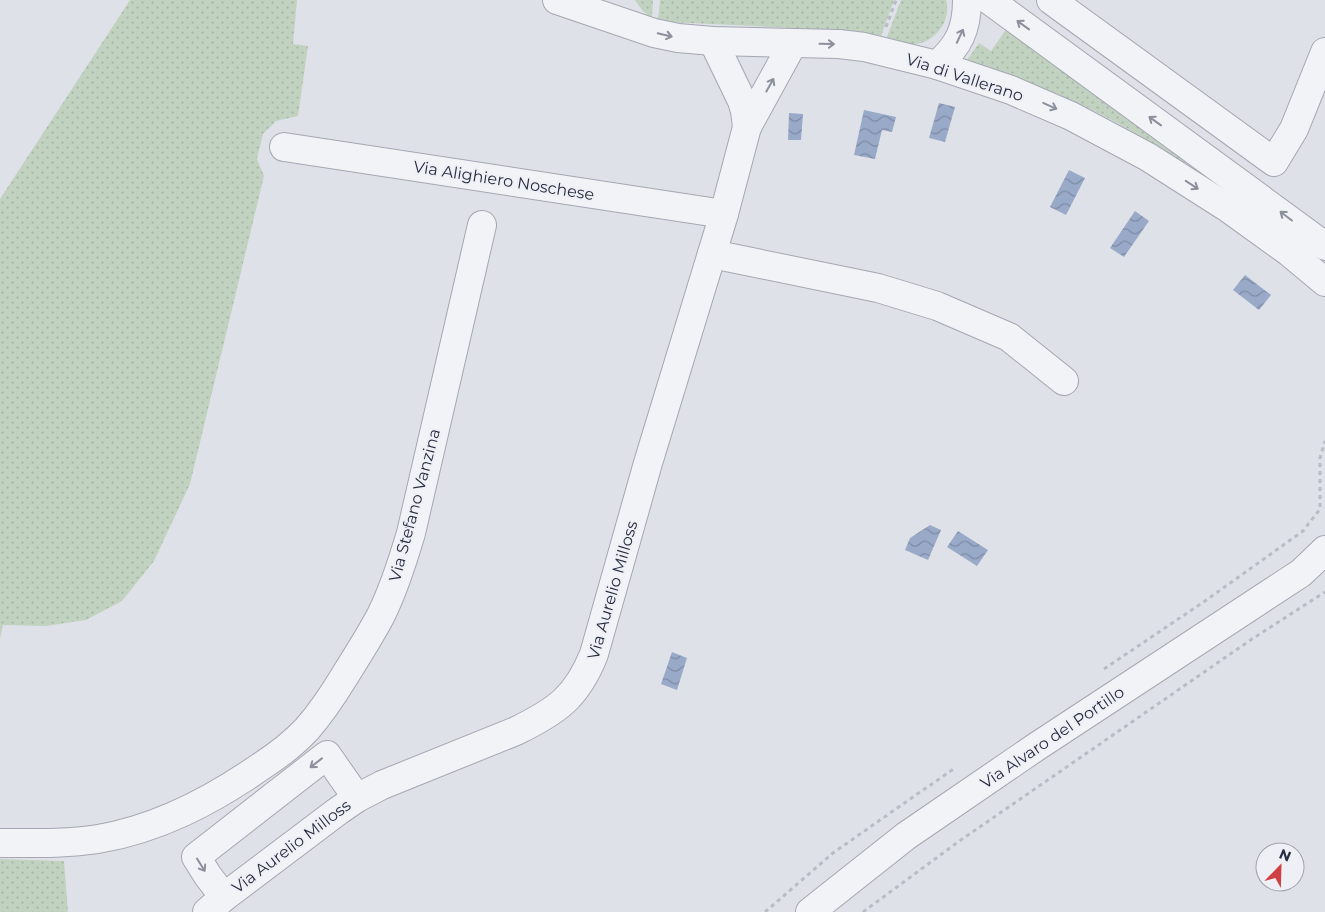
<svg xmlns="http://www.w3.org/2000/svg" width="1325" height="912" font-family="Montserrat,sans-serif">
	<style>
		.grass { fill: url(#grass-dots) }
		.water { fill: url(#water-waves) }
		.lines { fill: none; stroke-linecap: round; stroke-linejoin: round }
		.minor-casing { stroke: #a4a7b2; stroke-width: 30 }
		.path { stroke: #b8bcc4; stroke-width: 3; stroke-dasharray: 4 4; stroke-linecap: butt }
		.minor { stroke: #f1f3f7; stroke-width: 28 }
		.oneway { stroke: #8c909c }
		.labels { text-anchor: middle; stroke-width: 4; stroke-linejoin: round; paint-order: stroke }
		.street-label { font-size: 16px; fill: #272d40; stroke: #eef0f6 }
	</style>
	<defs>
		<pattern id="grass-dots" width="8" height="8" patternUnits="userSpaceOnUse" patternTransform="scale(1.25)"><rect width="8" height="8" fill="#c2d2c0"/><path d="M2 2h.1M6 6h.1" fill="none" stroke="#a7b5a6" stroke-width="1.8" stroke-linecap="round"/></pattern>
		<pattern id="water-waves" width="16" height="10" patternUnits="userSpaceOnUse" patternTransform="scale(1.25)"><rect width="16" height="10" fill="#99aac9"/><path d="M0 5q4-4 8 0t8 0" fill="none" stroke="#7d8ba5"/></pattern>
	</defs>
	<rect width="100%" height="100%" fill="#dfe1e8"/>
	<g class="grass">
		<path d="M 130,0 L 297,0 L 293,44 L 308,46 L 298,116 L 276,121 L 263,134 L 257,159 L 264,176 L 190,484 L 154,561 L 122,601 L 86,620 L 46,626 L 3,625 L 0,639 L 0,199 Z"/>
		<path d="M 635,0 L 653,0 L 652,17 C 644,14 640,8 635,0 Z"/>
		<path d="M 660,0 L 894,0 L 881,36 L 857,31 L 668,22 L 658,19 Z"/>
		<path d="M 901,0 L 946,0 C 952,20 935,44 913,44 C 905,44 895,40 887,37 Z"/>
		<path d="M 1007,28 L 1188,161 L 1184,163 C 1146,138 1106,115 1064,97 C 1032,83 999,71 967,60 L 979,43 L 991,51 Z"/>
		<path d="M 0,859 L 64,861 L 68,912 L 0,912 Z"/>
	</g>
	<g class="water">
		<path d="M 939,103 L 955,107 L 945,142 L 929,138 Z"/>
		<path d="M 864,110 L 896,117 L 892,132 L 882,130 L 875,159 L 854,155 Z"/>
		<path d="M 789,113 L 803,114 L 801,140 L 788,140 Z"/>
		<path d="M 1069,170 L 1085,178 L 1066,215 L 1050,207 Z"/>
		<path d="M 1135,211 L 1149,221 L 1124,257 L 1110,248 Z"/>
		<path d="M 1245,275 L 1271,295 L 1259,310 L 1233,290 Z"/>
		<path d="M 930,525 L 941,530 L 928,560 L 905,550 L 910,538 Z"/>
		<path d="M 958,531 L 988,550 L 977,566 L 947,547 Z"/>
		<path d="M 672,652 L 687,658 L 677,690 L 661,684 Z"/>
	</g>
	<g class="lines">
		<g class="minor-casing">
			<g id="minor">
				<path d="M 557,0 L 654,33 L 678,38 L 713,41 L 839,44 L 864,47 L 937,65 L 1011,90 L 1071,116 L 1148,157 L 1228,208 L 1289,252 L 1325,282"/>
				<path d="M 989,0 L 1325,246"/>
				<path d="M 1051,0 L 1274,162 L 1294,129 L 1325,52"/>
				<path d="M 713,41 L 742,101 L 745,111 L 747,127"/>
				<path d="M 937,65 C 959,46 967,29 967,0"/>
				<path d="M 284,147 L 724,214"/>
				<path d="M 712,254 L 878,288 L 937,306 L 1009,337 L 1064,381"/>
				<path d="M 0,843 C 33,843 66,844 98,839 C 158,829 211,801 260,767 C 277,756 293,744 307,729 C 321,713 333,695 344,677 C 357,656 370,636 381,615 C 394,589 403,560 411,533 L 482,225"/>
				<path d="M 224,897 L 208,876 L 196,857 L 327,755 L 357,798"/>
				<path d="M 207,912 L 224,897 L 338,811 L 357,798 L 382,785 L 516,731 C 557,711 577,697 594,654 L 648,463 L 724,214 L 747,127 L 793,43"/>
				<path d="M 810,912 L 906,836 L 1036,747 L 1301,573 L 1325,550"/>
			</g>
		</g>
		<g class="path">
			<path d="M 886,27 L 896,0"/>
			<path d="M 1104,669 L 1205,601 L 1303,531 L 1320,509 L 1320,458 L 1325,441"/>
			<path d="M 765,912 L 833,853 L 913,797 L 955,768"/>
			<path d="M 863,912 L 958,842 L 1252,639 L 1325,592"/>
		</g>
		<use href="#minor" class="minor"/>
	</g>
	<defs><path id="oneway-shaft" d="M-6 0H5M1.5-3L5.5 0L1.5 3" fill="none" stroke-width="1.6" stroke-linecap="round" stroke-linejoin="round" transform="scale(1.25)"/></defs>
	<g class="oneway">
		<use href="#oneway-shaft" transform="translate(1023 25) rotate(-144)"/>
		<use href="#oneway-shaft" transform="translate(665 35) rotate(13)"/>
		<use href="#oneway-shaft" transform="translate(960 36) rotate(-65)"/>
		<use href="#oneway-shaft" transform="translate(827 44) rotate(1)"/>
		<use href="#oneway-shaft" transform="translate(770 85) rotate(-61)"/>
		<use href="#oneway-shaft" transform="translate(1050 106) rotate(24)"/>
		<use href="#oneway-shaft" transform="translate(1155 121) rotate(-144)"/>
		<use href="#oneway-shaft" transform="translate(1192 185) rotate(33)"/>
		<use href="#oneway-shaft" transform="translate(1286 216) rotate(-143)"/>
		<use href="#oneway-shaft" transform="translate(316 763) rotate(142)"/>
		<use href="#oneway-shaft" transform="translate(201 865) rotate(58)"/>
	</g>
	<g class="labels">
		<g class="street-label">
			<text transform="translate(965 77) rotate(18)" y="6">Via di Vallerano</text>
			<text transform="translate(504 180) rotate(9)" y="6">Via Alighiero Noschese</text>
			<text transform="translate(414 505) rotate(-75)" y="6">Via Stefano Vanzina</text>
			<text transform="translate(612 590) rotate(-74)" y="6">Via Aurelio Milloss</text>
			<text transform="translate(1052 737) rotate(-34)" y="6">Via Alvaro del Portillo</text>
			<text transform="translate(291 846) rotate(-37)" y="6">Via Aurelio Milloss</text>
		</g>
	</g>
	<g transform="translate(1280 867) rotate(23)"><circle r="24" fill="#eef0f6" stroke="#9ea2ad"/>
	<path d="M0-4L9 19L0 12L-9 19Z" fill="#d04144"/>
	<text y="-8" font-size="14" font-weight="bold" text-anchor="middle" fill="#272d40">N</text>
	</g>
</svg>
